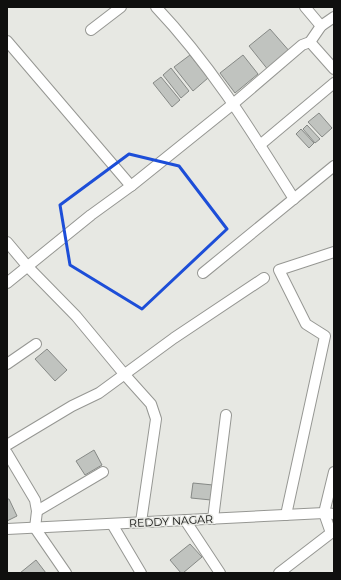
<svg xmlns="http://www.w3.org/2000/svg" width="341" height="580" font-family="Montserrat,sans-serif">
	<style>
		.building { fill: #c0c3bf; stroke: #868986 }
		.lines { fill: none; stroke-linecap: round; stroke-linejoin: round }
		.street-casing { stroke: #969793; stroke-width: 12 }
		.street { stroke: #fff; stroke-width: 10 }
		.marked { fill: none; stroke: #1d4ed8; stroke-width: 3; stroke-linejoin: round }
		.labels { text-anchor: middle; stroke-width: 3; stroke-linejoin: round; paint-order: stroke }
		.street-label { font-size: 11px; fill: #0f0f0e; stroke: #e7e8e3 }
	</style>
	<rect width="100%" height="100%" fill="#e7e8e3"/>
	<g class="building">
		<path d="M 270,29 L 291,53 L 269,71 L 249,46 Z"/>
		<path d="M 190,55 L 208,78 L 193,91 L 174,67 Z"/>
		<path d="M 243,55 L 258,74 L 235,93 L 220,73 Z"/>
		<path d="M 171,68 L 189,91 L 181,98 L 163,75 Z"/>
		<path d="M 161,77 L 180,100 L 172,107 L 153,83 Z"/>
		<path d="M 319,113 L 332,128 L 322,137 L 308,122 Z"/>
		<path d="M 307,125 L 320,139 L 315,143 L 303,129 Z"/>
		<path d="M 301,129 L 314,143 L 309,148 L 296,134 Z"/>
		<path d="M 47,349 L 67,370 L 55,381 L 35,359 Z"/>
		<path d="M 94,450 L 102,465 L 85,475 L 76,461 Z"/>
		<path d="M 193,483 L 213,485 L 211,500 L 191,498 Z"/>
		<path d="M 7,499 L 9,499 L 17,516 L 7,521 Z"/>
		<path d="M 190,544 L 202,557 L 183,573 L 181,573 L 170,560 Z"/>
		<path d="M 36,560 L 46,573 L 20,573 Z"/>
	</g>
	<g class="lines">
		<g class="street-casing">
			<g id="street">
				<path d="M 156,7 C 211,65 252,132 294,199"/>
				<path d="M 305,7 L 321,26"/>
				<path d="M 91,30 L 121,7"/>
				<path d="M 7,41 L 131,186"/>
				<path d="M 310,42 L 334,69"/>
				<path d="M 260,145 L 334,83"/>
				<path d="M 7,242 L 28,267 L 76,316 L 125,375 L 151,404 L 156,419 L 141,522"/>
				<path d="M 203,273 L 334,166"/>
				<path d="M 7,283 L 91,215 L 131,186 L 233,104 L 302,45 L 310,42 L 321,26 L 334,17"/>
				<path d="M 7,364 L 36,344"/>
				<path d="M 7,445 L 72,406 L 99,393 L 174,338 L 264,278"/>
				<path d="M 7,453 L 35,500 L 37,511 L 35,528 L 66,573"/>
				<path d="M 37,511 L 103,472"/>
				<path d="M 286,515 L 325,336 L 306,324 L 279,270 L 334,252"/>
				<path d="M 213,519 L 226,415"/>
				<path d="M 185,520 L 220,573"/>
				<path d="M 112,524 L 141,573"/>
				<path d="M 7,529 L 324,513 L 334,514"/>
				<path d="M 279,573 L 331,533 L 324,513 L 334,472"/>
			</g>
		</g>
		<use href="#street" class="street"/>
	</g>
	<path class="marked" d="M 129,154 L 179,166 L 227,229 L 142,309 L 70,265 L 60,205 Z"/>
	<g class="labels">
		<g class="street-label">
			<text transform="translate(171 521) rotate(-3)" y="4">REDDY NAGAR</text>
		</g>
	</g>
	<rect width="341" height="580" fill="none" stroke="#0f0f0e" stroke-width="16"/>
</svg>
